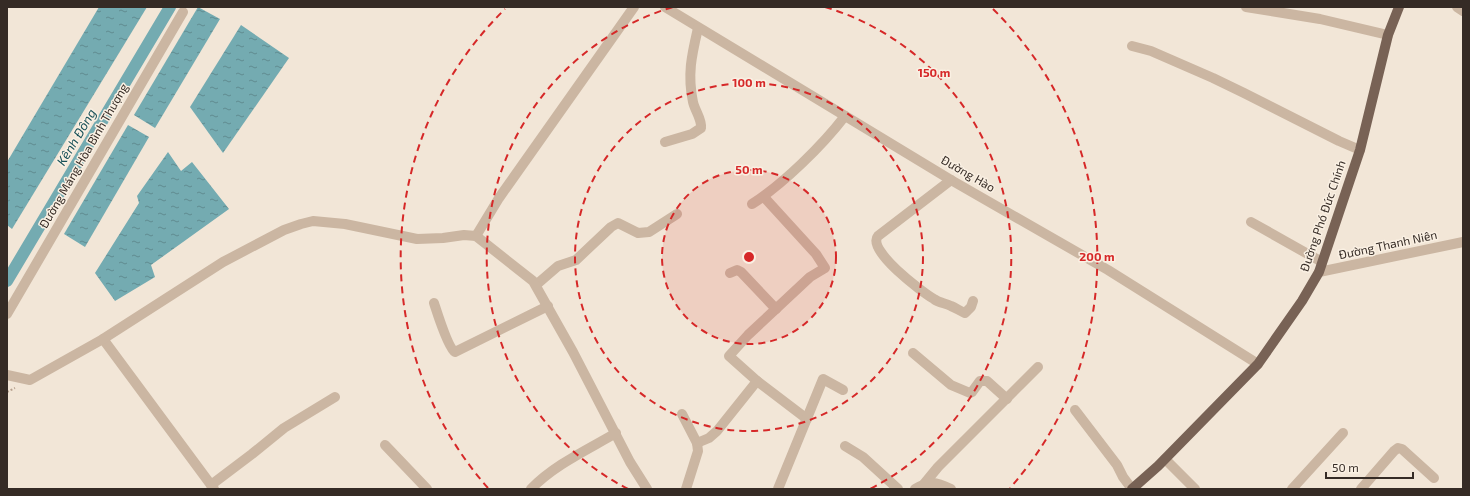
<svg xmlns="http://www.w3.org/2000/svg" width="1470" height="496" font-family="'Exo 2',sans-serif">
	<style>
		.water { fill: url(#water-ripples) }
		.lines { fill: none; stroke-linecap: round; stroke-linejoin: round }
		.canal { stroke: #74abb1; stroke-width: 12 }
		.path { stroke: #b6a08d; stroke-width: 2; stroke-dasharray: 2 2; stroke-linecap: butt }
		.minor { stroke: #cbb6a2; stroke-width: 10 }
		.major { stroke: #786255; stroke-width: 10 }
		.ring { fill: none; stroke: #d62828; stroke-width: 2; stroke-dasharray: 7 5 }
		.labels { text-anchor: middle; stroke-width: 3; stroke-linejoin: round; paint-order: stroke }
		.street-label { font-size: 12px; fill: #352b25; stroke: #faf0e3 }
		.water-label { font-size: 13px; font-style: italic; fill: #195158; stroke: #faf0e3 }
		.centre { fill: #d62828; stroke: #faf0e3; stroke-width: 2 }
		.ring-label { font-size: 12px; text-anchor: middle; font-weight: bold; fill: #d62828; stroke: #faf0e3; stroke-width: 3; stroke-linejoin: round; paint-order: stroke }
	</style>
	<defs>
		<pattern id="water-ripples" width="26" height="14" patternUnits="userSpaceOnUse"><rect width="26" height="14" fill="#74abb1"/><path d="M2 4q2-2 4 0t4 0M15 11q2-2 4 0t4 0" fill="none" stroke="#608b90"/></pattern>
	</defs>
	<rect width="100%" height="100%" fill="#f2e6d7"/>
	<g class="water">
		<path d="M 99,7 L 147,7 L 12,229 L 7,225 L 7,162 Z"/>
		<path d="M 198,7 L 220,19 L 155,128 L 134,115 Z"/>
		<path d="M 241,25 L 289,58 L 223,153 L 190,107 Z"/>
		<path d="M 128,125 L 149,137 L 85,247 L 64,234 Z"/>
		<path d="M 168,152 L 181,171 L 192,162 L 229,209 L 151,265 L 155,277 L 115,301 L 95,273 L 139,203 L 137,196 Z"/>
	</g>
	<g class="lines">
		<path class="canal" d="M 7,281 L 170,7"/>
		<path class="path" d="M 7,392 L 15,388"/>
		<g class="minor">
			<path d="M 665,7 L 951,180 L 1108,270 L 1258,364"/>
			<path d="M 1246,7 L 1320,19 L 1388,35"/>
			<path d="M 1457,7 L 1463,11"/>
			<path d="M 1132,46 L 1151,51 L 1213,78 L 1244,93 L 1339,141 L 1360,150"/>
			<path d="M 665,142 L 692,134 L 701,128 C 702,119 695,111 693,102 C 687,74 692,54 698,28"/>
			<path d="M 951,180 L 878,236 C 866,250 922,292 934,299 C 939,303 946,303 951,306 C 956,308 960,311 965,313 L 971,307 L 973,301"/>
			<path d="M 764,197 L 816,254 L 825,268 L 810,277 L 748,335 L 729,356 L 757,381 L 807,419"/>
			<path d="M 752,204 C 783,184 822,146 845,116"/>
			<path d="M 1251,222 L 1322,262"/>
			<path d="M 476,236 L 499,198 L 634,7"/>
			<path d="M 1319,272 L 1463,242"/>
			<path d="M 730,273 L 737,270 L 741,272 L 776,309"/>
			<path d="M 536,285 L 558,266 L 576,260 L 611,227 L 618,223 L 638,233 L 649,232 L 677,214"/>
			<path d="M 434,303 C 437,312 448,348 455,352 L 548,306"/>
			<path d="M 7,314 L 183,12"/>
			<path d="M 103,339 L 214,489"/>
			<path d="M 913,353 L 951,385 L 970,393 L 972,392 L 980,381 L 987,381 L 1007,399"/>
			<path d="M 7,375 L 30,380 L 103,339 L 223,262 L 284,230 L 301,224 L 313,221 L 345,224 L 417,239 L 443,238 L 464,235 L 476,236 L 533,281 L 573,352 L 630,462 L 647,489"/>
			<path d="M 1075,410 L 1117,465 L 1123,477 L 1132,489"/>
			<path d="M 682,414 L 697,443 L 698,451 L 686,489"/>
			<path d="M 697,443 L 709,438 L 717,431 L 757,381"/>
			<path d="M 385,445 L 427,489"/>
			<path d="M 845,446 L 863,457 L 898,489"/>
			<path d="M 1165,459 L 1195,489"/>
			<path d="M 924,484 L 938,467 L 1038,367"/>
			<path d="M 211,485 L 252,454 L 284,428 L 335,397"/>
			<path d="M 531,489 C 554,465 587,450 616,433"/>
			<path d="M 778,489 L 823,379 L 843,390"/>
			<path d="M 915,489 C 930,480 936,482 951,489"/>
			<path d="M 1292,489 L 1343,433"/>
			<path d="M 1361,489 L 1394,451 L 1398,448 L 1402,449 L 1434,478"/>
		</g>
		<path class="major" d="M 1132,489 L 1158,466 L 1258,364 L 1302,301 L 1319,272 L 1360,150 L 1388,35 L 1399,7"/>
	</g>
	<circle cx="749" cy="257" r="87" fill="#d62828" fill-opacity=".12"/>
	<g class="ring">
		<circle cx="749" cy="257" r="87"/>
		<circle cx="749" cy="257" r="174"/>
		<path d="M628 489A261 261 0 0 1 673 7M825 7A261 261 0 0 1 870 489"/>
		<path d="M488 488A348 348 0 0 1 505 9M993 9A348 348 0 0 1 1010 488"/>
	</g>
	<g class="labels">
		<g class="street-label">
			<text transform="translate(84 156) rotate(-60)" y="4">Đường Máng Hòa Bình Thượng</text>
			<text transform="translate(968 174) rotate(30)" y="4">Đường Hào</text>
			<text transform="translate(1323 216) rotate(-71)" y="4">Đường Phó Đức Chính</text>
			<text transform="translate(1388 245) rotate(-12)" y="4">Đường Thanh Niên</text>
		</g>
		<g class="water-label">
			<text transform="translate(76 137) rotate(-59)" y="5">Kênh Đông</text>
		</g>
	</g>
	<circle cx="749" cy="257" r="6" class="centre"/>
	<g class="ring-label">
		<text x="934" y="77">150 m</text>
		<text x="749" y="87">100 m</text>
		<text x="749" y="174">50 m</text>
		<text x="1097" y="261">200 m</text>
	</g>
	<rect width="1470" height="496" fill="none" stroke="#352b25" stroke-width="16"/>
	<path d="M1326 472v6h87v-6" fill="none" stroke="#352b25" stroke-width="2"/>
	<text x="1332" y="472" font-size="12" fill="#352b25" stroke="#faf0e3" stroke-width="3" paint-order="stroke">50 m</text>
</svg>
